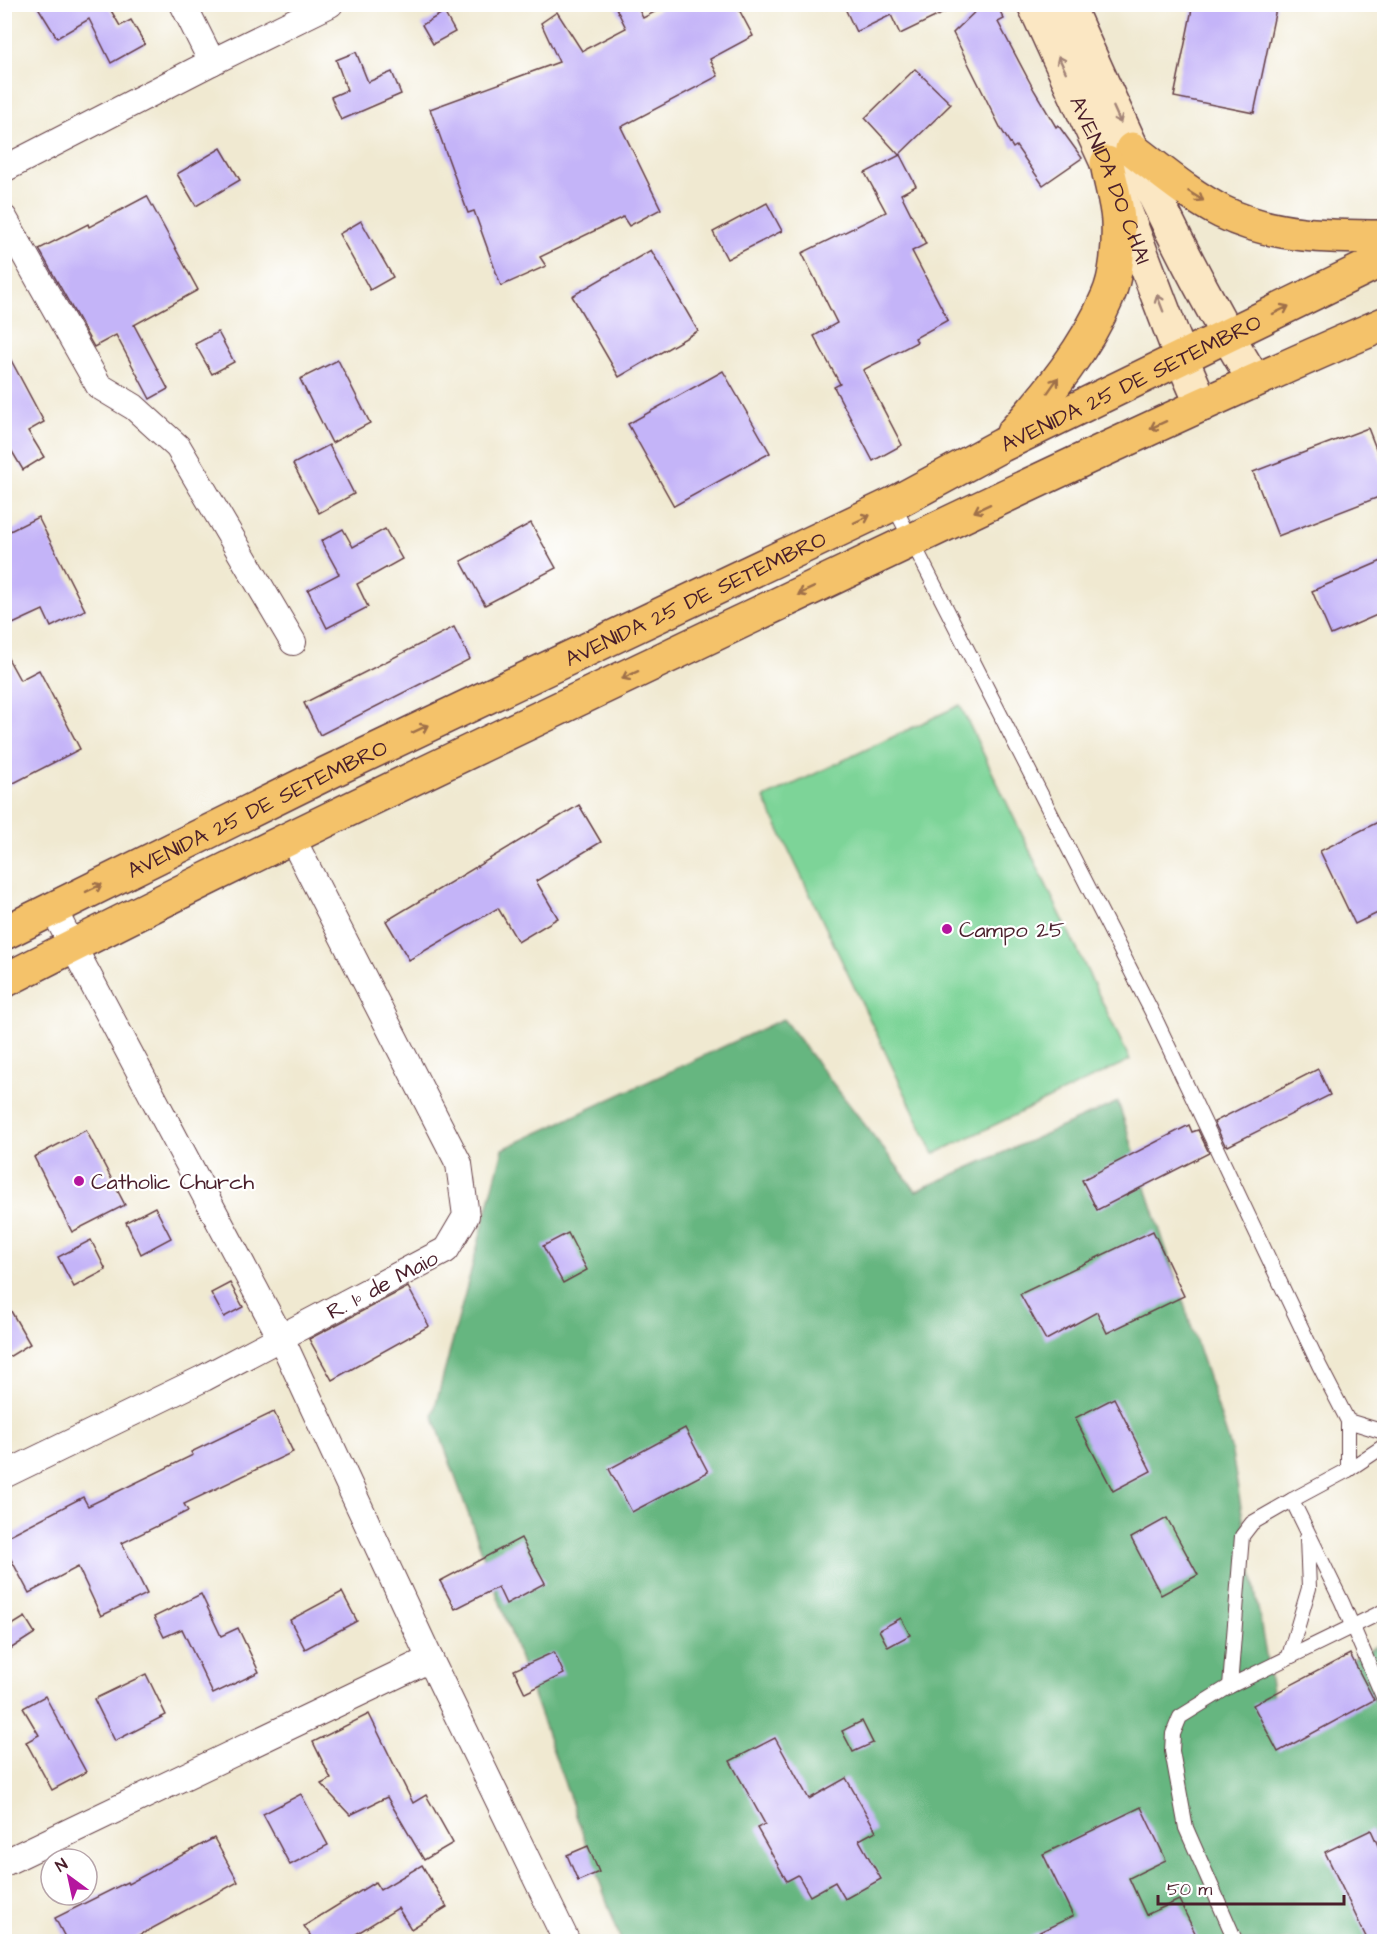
<svg xmlns="http://www.w3.org/2000/svg" width="1389" height="1946" font-family="'Architects Daughter',sans-serif">
	<style>
		.green { fill: #7dd498; stroke: #647a62; stroke-width: 1.5 }
		.forest { fill: #66b680; stroke: #586a56; stroke-width: 1.5 }
		.building { fill: #c4b4f8 }
		.lines { fill: none; stroke-linecap: round; stroke-linejoin: round }
		.service-casing { stroke: #633d44; stroke-width: 16 }
		.minor-casing { stroke: #633d44; stroke-width: 28 }
		.secondary-casing { stroke: #633d44; stroke-width: 36 }
		.trunk-casing { stroke: #633d44; stroke-width: 36 }
		.service { stroke: #fff; stroke-width: 14 }
		.minor { stroke: #fff; stroke-width: 26 }
		.secondary { stroke: #fbe7c3; stroke-width: 33 }
		.trunk { stroke: #f4c26a; stroke-width: 33 }
		.oneway { stroke: #a28377 }
		.oneway2 { stroke: #9f704a }
		.poi-dot { fill: #b5179e; stroke: #fff; stroke-width: 2 }
		.labels { text-anchor: middle; stroke-width: 4.5; stroke-linejoin: round; paint-order: stroke }
		.street-label { font-size: 22px; fill: #4a1f2b; stroke: #fff }
		.poi-label { font-size: 22px; fill: #4a1f2b; stroke: #fff; text-anchor: start }
	</style>
	<rect width="100%" height="100%" fill="#fff"/>
	<filter id="ink" filterUnits="userSpaceOnUse"><feTurbulence type="fractalNoise" baseFrequency=".0167" numOctaves="2"/><feDisplacementMap in="SourceGraphic" scale="12" xChannelSelector="R" yChannelSelector="G"/><feConvolveMatrix kernelMatrix="1 2 1 2 8 2 1 2 1" color-interpolation-filters="sRGB"/></filter>
	<filter id="wash" filterUnits="userSpaceOnUse"><feTurbulence type="fractalNoise" baseFrequency=".008" numOctaves="4" result="noise"/><feDisplacementMap in="SourceGraphic" scale="24" xChannelSelector="R" yChannelSelector="G"/><feGaussianBlur stdDeviation="1.35" result="paint"/><feColorMatrix in="noise" values="0 0 0 0 0 0 0 0 0 0 0 0 0 0 0 0 0 1.4 0 .05"/><feComposite in="paint" operator="in"/></filter>
	<g filter="url(#wash)">
		<rect width="100%" height="100%" fill="#f0e9d1"/>
		<path class="green" d="M 960,705 L 1130,1060 L 934,1154 L 764,798 Z"/>
		<path class="forest" d="M 783,1019 L 916,1191 L 1118,1102 L 1231,1448 L 1274,1703 L 1384,1642 L 1384,1941 L 621,1941 L 433,1415 L 503,1149 Z"/>
		<g id="blocks">
			<g class="building">
				<path d="M 36,4 L 112,4 L 109,7 L 120,26 L 131,20 L 145,44 L 111,63 L 89,19 L 57,38 Z"/>
				<path d="M 614,4 L 636,4 L 643,18 L 670,4 L 736,4 L 753,36 L 710,59 L 718,76 L 621,127 L 661,209 L 629,226 L 623,217 L 540,257 L 546,266 L 501,286 L 474,211 L 468,213 L 430,109 L 559,62 L 541,23 L 557,12 L 582,51 L 626,28 Z"/>
				<path d="M 843,4 L 962,4 L 900,34 L 891,15 L 856,32 Z"/>
				<path d="M 983,4 L 996,4 L 1004,19 L 998,22 L 1034,90 L 1056,127 L 1058,125 L 1082,158 L 1043,185 L 1016,146 L 1013,148 L 1001,129 L 953,33 Z"/>
				<path d="M 1193,4 L 1277,4 L 1254,113 L 1174,97 Z"/>
				<path d="M 444,12 L 455,32 L 433,44 L 422,25 Z"/>
				<path d="M 356,52 L 368,82 L 392,72 L 401,94 L 341,120 L 331,97 L 347,90 L 336,60 Z"/>
				<path d="M 915,69 L 951,104 L 899,155 L 865,118 Z"/>
				<path d="M 221,148 L 240,180 L 196,206 L 177,174 Z"/>
				<path d="M 900,155 L 916,186 L 901,194 L 926,244 L 912,251 L 948,320 L 915,338 L 917,342 L 863,370 L 902,445 L 873,461 L 834,387 L 840,384 L 814,336 L 837,323 L 802,253 L 886,212 L 865,173 Z"/>
				<path d="M 147,196 L 198,290 L 134,325 L 168,389 L 150,399 L 116,335 L 94,347 L 39,249 L 88,224 L 89,227 Z"/>
				<path d="M 767,203 L 782,231 L 727,259 L 713,232 Z"/>
				<path d="M 361,221 L 393,277 L 370,290 L 339,234 Z"/>
				<path d="M 651,250 L 698,331 L 619,377 L 572,296 Z"/>
				<path d="M 218,332 L 234,362 L 212,374 L 195,344 Z"/>
				<path d="M 4,347 L 44,422 L 28,431 L 44,457 L 23,470 L 4,438 Z"/>
				<path d="M 338,360 L 370,423 L 332,443 L 300,379 Z"/>
				<path d="M 723,371 L 770,453 L 674,506 L 628,424 Z"/>
				<path d="M 1368,428 L 1384,469 L 1384,495 L 1278,536 L 1253,472 Z"/>
				<path d="M 329,445 L 354,494 L 319,513 L 293,464 Z"/>
				<path d="M 38,517 L 85,610 L 51,627 L 43,610 L 4,628 L 4,534 Z"/>
				<path d="M 531,523 L 556,568 L 485,605 L 461,561 Z"/>
				<path d="M 343,529 L 353,547 L 385,529 L 402,559 L 357,584 L 368,607 L 327,628 L 308,590 L 339,574 L 321,541 Z"/>
				<path d="M 1384,560 L 1384,612 L 1331,635 L 1312,591 Z"/>
				<path d="M 454,627 L 470,659 L 320,735 L 304,703 Z"/>
				<path d="M 4,651 L 20,680 L 39,670 L 80,749 L 4,788 Z"/>
				<path d="M 579,805 L 601,842 L 536,881 L 558,918 L 518,942 L 498,908 L 409,960 L 386,921 Z"/>
				<path d="M 1384,819 L 1384,910 L 1355,924 L 1320,851 Z"/>
				<path d="M 1318,1069 L 1330,1095 L 1228,1146 L 1227,1144 L 1225,1145 L 1214,1122 Z"/>
				<path d="M 1189,1125 L 1192,1132 L 1198,1130 L 1209,1153 L 1097,1210 L 1082,1180 Z"/>
				<path d="M 86,1130 L 125,1205 L 72,1232 L 34,1157 Z"/>
				<path d="M 155,1207 L 171,1238 L 141,1254 L 126,1222 Z"/>
				<path d="M 1153,1231 L 1184,1296 L 1107,1333 L 1097,1312 L 1046,1340 L 1020,1294 Z"/>
				<path d="M 568,1233 L 587,1270 L 563,1283 L 543,1246 Z"/>
				<path d="M 91,1240 L 106,1270 L 74,1287 L 58,1257 Z"/>
				<path d="M 230,1283 L 243,1307 L 224,1317 L 211,1293 Z"/>
				<path d="M 408,1287 L 429,1326 L 332,1380 L 309,1339 Z"/>
				<path d="M 4,1299 L 30,1344 L 4,1360 Z"/>
				<path d="M 1114,1398 L 1151,1471 L 1113,1491 L 1075,1418 Z"/>
				<path d="M 274,1412 L 293,1452 L 184,1504 L 188,1511 L 122,1543 L 147,1594 L 101,1616 L 78,1567 L 29,1593 L 4,1546 L 4,1538 L 83,1497 L 88,1506 L 193,1455 L 191,1452 Z"/>
				<path d="M 685,1428 L 708,1472 L 632,1512 L 609,1469 Z"/>
				<path d="M 1167,1518 L 1198,1575 L 1161,1595 L 1131,1538 Z"/>
				<path d="M 521,1538 L 545,1583 L 506,1604 L 498,1587 L 455,1609 L 440,1581 Z"/>
				<path d="M 342,1592 L 357,1621 L 305,1649 L 290,1620 Z"/>
				<path d="M 201,1594 L 221,1636 L 238,1628 L 259,1672 L 213,1694 L 182,1629 L 164,1637 L 154,1617 Z"/>
				<path d="M 25,1617 L 35,1633 L 4,1653 L 4,1630 Z"/>
				<path d="M 901,1618 L 910,1635 L 888,1647 L 879,1630 Z"/>
				<path d="M 554,1652 L 564,1674 L 525,1693 L 514,1670 Z"/>
				<path d="M 1350,1654 L 1374,1700 L 1278,1752 L 1253,1705 Z"/>
				<path d="M 146,1674 L 166,1715 L 115,1741 L 94,1699 Z"/>
				<path d="M 45,1696 L 86,1772 L 52,1790 L 26,1742 L 39,1735 L 23,1708 Z"/>
				<path d="M 369,1714 L 413,1803 L 426,1795 L 453,1843 L 424,1860 L 387,1797 L 350,1815 L 321,1784 L 331,1779 L 313,1742 Z"/>
				<path d="M 862,1721 L 873,1743 L 853,1752 L 842,1731 Z"/>
				<path d="M 775,1738 L 809,1799 L 846,1778 L 876,1831 L 859,1840 L 881,1879 L 845,1899 L 835,1882 L 810,1896 L 798,1875 L 787,1881 L 757,1828 L 765,1824 L 730,1761 Z"/>
				<path d="M 301,1794 L 328,1845 L 290,1865 L 263,1814 Z"/>
				<path d="M 1141,1807 L 1166,1860 L 1129,1878 L 1146,1915 L 1179,1900 L 1199,1941 L 1021,1941 L 1073,1916 L 1043,1854 Z"/>
				<path d="M 1371,1830 L 1384,1859 L 1384,1941 L 1368,1941 L 1325,1852 Z"/>
				<path d="M 214,1838 L 238,1882 L 129,1941 L 67,1941 L 55,1918 L 127,1882 L 128,1884 Z"/>
				<path d="M 588,1846 L 599,1872 L 578,1881 L 567,1855 Z"/>
				<path d="M 422,1865 L 447,1907 L 411,1929 L 398,1908 L 345,1941 L 314,1941 L 304,1926 L 375,1882 L 380,1890 Z"/>
			</g>
		</g>
	</g>
	<g filter="url(#ink)">
		<use href="#blocks" fill-opacity="0" stroke="#633d44" stroke-width="1.5"/>
		<g class="lines">
			<g class="service-casing">
				<g id="service">
					<path d="M 893,504 L 1153,1014 L 1319,1365 L 1348,1421 L 1348,1470"/>
					<path d="M 1348,1421 L 1384,1432"/>
					<path d="M 1384,1446 L 1348,1470 L 1292,1500 L 1342,1602 L 1384,1699"/>
					<path d="M 1289,1656 L 1309,1588 L 1307,1538"/>
					<path d="M 1230,1686 L 1242,1536 L 1252,1523 L 1292,1500"/>
					<path d="M 1236,1942 L 1186,1828 L 1172,1751 L 1173,1734 L 1180,1717 L 1230,1686 L 1384,1611"/>
				</g>
			</g>
			<g class="minor-casing">
				<g id="minor">
					<path d="M 183,4 L 212,62"/>
					<path d="M 4,169 L 212,62 L 330,4"/>
					<path d="M 4,218 L 99,386 L 134,407 L 178,447 L 293,642"/>
					<path d="M 53,909 L 281,1338 L 430,1659 L 567,1942"/>
					<path d="M 4,1475 L 204,1378 L 446,1250 L 466,1216 L 459,1164 L 292,838"/>
					<path d="M 4,1863 L 430,1659"/>
				</g>
			</g>
			<g class="secondary-casing">
				<g id="secondary">
					<path id="s1" d="M 1034,4 L 1107,163 L 1181,357 L 1202,405"/>
					<path d="M 1067,4 C 1124,132 1181,261 1254,380"/>
				</g>
			</g>
			<g class="trunk-casing">
				<g id="trunk">
					<path d="M 1132,149 C 1161,171 1190,196 1222,212 C 1272,237 1331,237 1384,237"/>
					<path d="M 1013,433 C 1049,393 1086,348 1107,298 C 1117,277 1119,244 1118,221 C 1117,202 1110,182 1107,163"/>
					<path id="s2" d="M 4,933 L 321,776 L 893,504 L 1002,445 L 1384,259"/>
					<path d="M 4,981 C 246,857 491,741 736,624 C 951,522 1165,418 1384,324"/>
				</g>
			</g>
			<use href="#service" class="service"/>
			<use href="#minor" class="minor"/>
			<use href="#secondary" class="secondary"/>
			<use href="#trunk" class="trunk"/>
		</g>
		<defs><path id="oneway-shaft" d="M-6 0H5M1.5-3L5.5 0L1.5 3" fill="none" stroke-width="1.6" stroke-linecap="round" stroke-linejoin="round" transform="scale(1.5)"/></defs>
		<g class="oneway">
			<use href="#oneway-shaft" transform="translate(1062 64) rotate(-115)"/>
			<use href="#oneway-shaft" transform="translate(1117 115) rotate(66)"/>
			<use href="#oneway-shaft" transform="translate(1160 303) rotate(-111)"/>
		</g>
		<g class="oneway2">
			<use href="#oneway-shaft" transform="translate(1196 196) rotate(32)"/>
			<use href="#oneway-shaft" transform="translate(1281 310) rotate(-26)"/>
			<use href="#oneway-shaft" transform="translate(1053 385) rotate(-55)"/>
			<use href="#oneway-shaft" transform="translate(1158 425) rotate(155)"/>
			<use href="#oneway-shaft" transform="translate(982 508) rotate(155)"/>
			<use href="#oneway-shaft" transform="translate(862 519) rotate(-25)"/>
			<use href="#oneway-shaft" transform="translate(806 591) rotate(155)"/>
			<use href="#oneway-shaft" transform="translate(630 675) rotate(155)"/>
			<use href="#oneway-shaft" transform="translate(420 729) rotate(-25)"/>
			<use href="#oneway-shaft" transform="translate(94 888) rotate(-26)"/>
		</g>
	</g>
	<g class="poi-dot">
		<circle cx="947" cy="929" r="6"/>
		<circle cx="79" cy="1181" r="6"/>
	</g>
	<g class="labels">
		<g class="street-label">
			<text dy="8" stroke="none"><textPath href="#s1" startOffset="192">AVENIDA DO CHAI</textPath></text>
			<text dy="8" stroke="none"><textPath href="#s2" startOffset="1254">AVENIDA 25 DE SETEMBRO</textPath></text>
			<text dy="8" stroke="none"><textPath href="#s2" startOffset="768">AVENIDA 25 DE SETEMBRO</textPath></text>
			<text dy="8" stroke="none"><textPath href="#s2" startOffset="282">AVENIDA 25 DE SETEMBRO</textPath></text>
			<text transform="translate(382 1284) rotate(-28)" y="8">R. 1º de Maio</text>
		</g>
		<g class="poi-label">
			<text x="959" y="937">Campo 25</text>
			<text x="91" y="1189">Catholic Church</text>
		</g>
	</g>
	<rect width="1389" height="1946" fill="none" stroke="#fff" stroke-width="24"/>
	<g transform="translate(69 1877) rotate(327)"><circle r="28" fill="#ffffff" stroke="#b7a5aa" stroke-width="1.5"/>
	<path d="M0-4.5L10 22L0 15L-10 22Z" fill="#b5179e"/>
	<text y="-9" font-size="16" font-weight="bold" text-anchor="middle" fill="#4a1f2b">N</text>
	</g>
	<path d="M1158 1895v9h186v-9" fill="none" stroke="#4a1f2b" stroke-width="3"/>
	<text x="1167" y="1895" font-size="18" fill="#4a1f2b" stroke="#ffffff" stroke-width="4.5" paint-order="stroke">50 m</text>
</svg>
